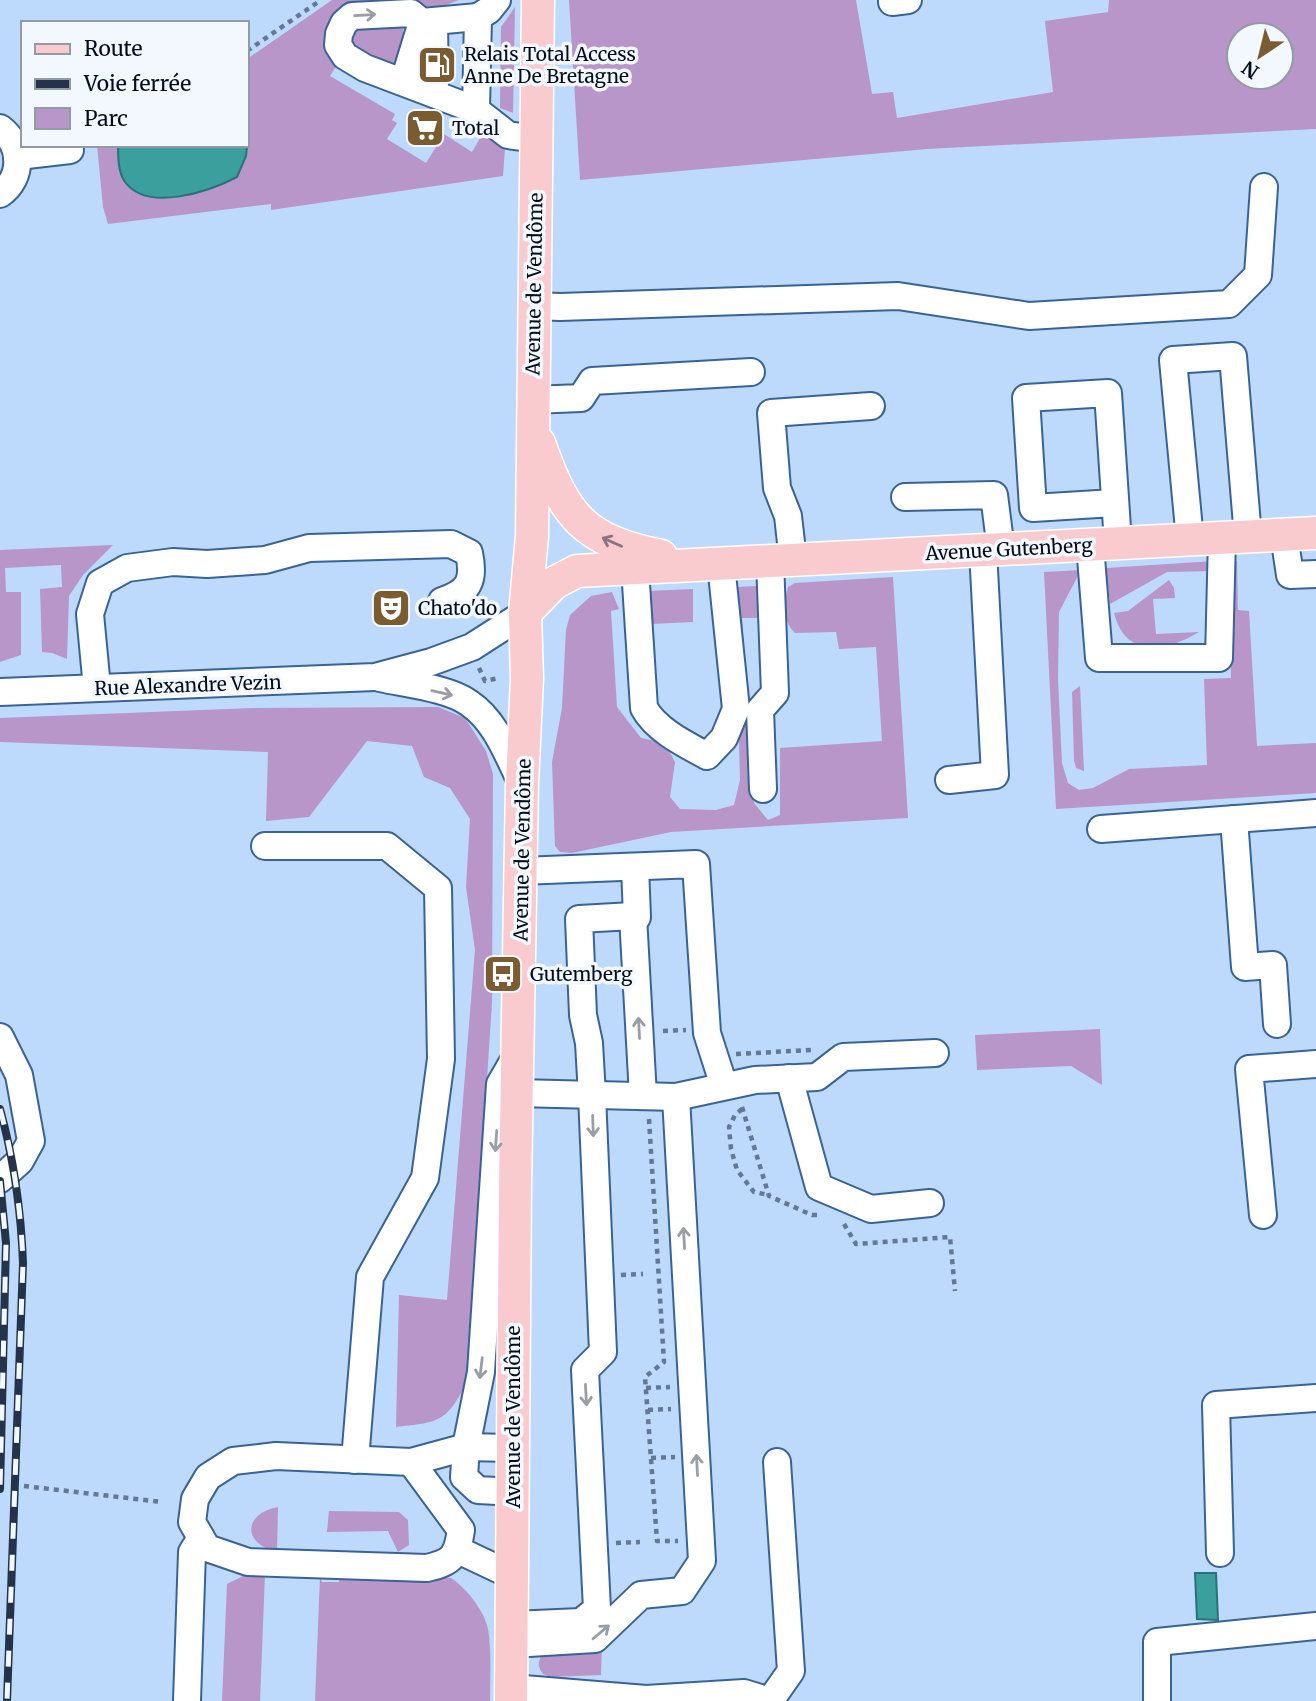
<svg xmlns="http://www.w3.org/2000/svg" width="1316" height="1701" font-family="Merriweather,serif">
	<style>
		.green { fill: #b896c9; fill-rule: evenodd }
		.water { fill: #3b9f9e; stroke: #297378; stroke-width: 2 }
		.lines { fill: none; stroke-linecap: round; stroke-linejoin: round }
		.minor-casing { stroke: #396397; stroke-width: 30 }
		.major-casing { stroke: #fff; stroke-width: 35 }
		.path { stroke: #637894; stroke-width: 4.5; stroke-dasharray: 5 5; stroke-linecap: butt }
		.minor { stroke: #fff; stroke-width: 26 }
		.major { stroke: #f9cace; stroke-width: 32 }
		.rail-casing { stroke: #24334a; stroke-width: 8 }
		.rail { stroke: #f3f8fe; stroke-width: 5; stroke-dasharray: 16; stroke-linecap: butt }
		.oneway { stroke: #999ea6 }
		.oneway2 { stroke: #897480 }
		.labels { text-anchor: middle; stroke-width: 7; stroke-linejoin: round; paint-order: stroke }
		.poi-label { font-size: 19px; fill: #000c20; stroke: #f3f8fe; text-anchor: start }
		.street-label { font-size: 19px; fill: #000c20; stroke: #f3f8fe }
	</style>
	<rect width="100%" height="100%" fill="#bdd9fc"/>
	<g class="green">
		<path d="M 332,0 L 459,0 L 444,6 L 355,7 L 339,62 L 330,76 L 395,114 L 392,120 L 397,123 L 387,139 L 426,163 L 444,134 L 472,152 L 483,133 L 505,148 L 503,176 L 271,210 L 271,204 L 108,224 L 103,207 L 97,145 L 247,145 L 247,59 Z"/>
		<path d="M 569,0 L 856,0 L 872,94 L 893,92 L 897,118 L 1053,92 L 1045,21 L 1108,12 L 1109,0 L 1316,0 L 1316,129 L 927,149 L 580,180 ZM 1239,35 L 1281,35 L 1281,77 L 1239,77 Z"/>
		<path d="M 515,7 L 513,113 L 500,108 L 501,27 Z"/>
		<path d="M 354,21 L 403,23 L 403,61 L 393,72 L 345,41 Z"/>
		<path d="M 113,545 L 83,575 L 69,596 L 67,659 L 52,653 L 42,652 L 40,589 L 62,587 L 61,565 L 5,568 L 6,592 L 21,592 L 21,655 L 0,662 L 0,550 Z"/>
		<path d="M 1214,561 L 1215,571 L 1167,572 L 1110,604 L 1106,568 Z"/>
		<path d="M 1237,561 L 1238,610 L 1249,611 L 1257,746 L 1316,743 L 1316,793 L 1056,809 L 1044,572 L 1081,570 L 1059,612 L 1058,679 L 1062,763 L 1068,783 L 1079,790 L 1093,788 L 1129,769 L 1207,765 L 1204,679 L 1231,678 L 1229,562 Z"/>
		<path d="M 893,577 L 908,818 L 671,832 L 572,853 L 560,852 L 555,846 L 552,762 L 562,708 L 566,630 L 570,615 L 591,596 L 612,592 L 619,609 L 611,611 L 617,707 L 641,738 L 665,743 L 675,762 L 670,797 L 680,809 L 716,810 L 734,805 L 740,780 L 735,587 L 759,586 L 761,618 L 742,618 L 754,803 L 768,820 L 780,815 L 780,748 L 882,741 L 876,647 L 839,649 L 836,632 L 795,633 C 782,620 784,603 788,587 L 795,583 Z"/>
		<path d="M 1169,580 L 1174,588 L 1175,598 L 1153,599 L 1156,634 L 1199,632 C 1166,652 1126,659 1114,613 L 1128,611 Z"/>
		<path d="M 693,589 L 693,622 L 651,624 L 648,591 Z"/>
		<path d="M 1080,686 L 1084,771 L 1076,768 L 1074,760 L 1072,692 Z"/>
		<path d="M 438,707 L 465,718 L 486,751 L 493,774 L 492,1003 L 467,1382 C 446,1423 439,1422 396,1427 L 399,1295 L 447,1300 L 475,950 L 466,887 L 470,819 L 450,788 L 424,777 L 412,746 L 367,741 L 309,817 L 266,821 L 268,752 L 0,742 L 0,718 L 253,708 Z"/>
		<path d="M 1100,1029 L 1102,1085 L 1071,1066 L 977,1070 L 975,1035 Z"/>
		<path d="M 278,1507 L 277,1551 C 244,1546 241,1514 278,1507 Z"/>
		<path d="M 329,1511 L 399,1512 L 408,1520 L 409,1545 L 398,1552 L 388,1531 L 327,1532 Z"/>
		<path d="M 247,1574 L 265,1574 L 260,1701 L 222,1701 L 227,1584 Z"/>
		<path d="M 339,1575 L 451,1578 C 465,1587 482,1608 487,1625 C 492,1642 490,1681 490,1701 L 315,1701 L 320,1576 L 322,1582 L 339,1582 Z"/>
		<path d="M 602,1646 L 601,1675 L 551,1677 L 543,1674 C 538,1667 537,1663 542,1655 Z"/>
	</g>
	<g class="water">
		<path d="M 247,135 L 248,137 L 246,156 L 237,177 C 210,191 148,213 125,182 C 118,172 118,157 118,145 L 247,145 Z"/>
		<path d="M 1195,1573 L 1216,1573 L 1218,1620 L 1197,1619 Z"/>
	</g>
	<g class="lines">
		<g class="minor-casing">
			<g id="minor">
				<path d="M 497,0 L 489,10 L 478,17 L 476,110 L 508,135 L 536,139"/>
				<path d="M 892,0 L 892,2 L 908,0"/>
				<path d="M 434,21 L 435,94"/>
				<path d="M 422,22 L 411,13 L 352,16 L 344,23 L 339,34 L 338,45 L 345,56 L 365,68 L 476,110"/>
				<path d="M 404,81 L 422,22 L 478,17"/>
				<path d="M 0,128 C 23,145 23,178 0,194"/>
				<path d="M 18,156 L 70,150"/>
				<path d="M 535,306 L 560,307 L 898,296 L 1029,316 L 1229,304 L 1258,275 L 1264,187"/>
				<path d="M 532,400 L 581,398 L 592,381 L 751,372"/>
				<path d="M 905,497 L 994,495 L 1001,550"/>
				<path d="M 1114,503 L 1033,508 L 1026,398 L 1108,393 L 1118,543"/>
				<path d="M 1284,535 L 1290,575 L 1316,574"/>
				<path d="M 1190,540 L 1173,360 L 1233,356 L 1248,537"/>
				<path d="M 1090,545 L 1099,658 L 1219,658 L 1222,538"/>
				<path d="M 793,560 L 788,516 L 777,488 L 771,413 L 871,406"/>
				<path d="M 635,568 L 644,708 C 656,730 685,744 707,756 L 724,738 L 736,709 L 721,564"/>
				<path d="M 380,678 C 406,684 448,688 469,703 C 496,721 508,756 522,784"/>
				<path d="M 97,688 L 90,614 L 100,583 L 127,568 L 173,562 L 207,564 L 265,560 L 309,548 L 451,544 L 469,553 C 475,581 469,592 442,601"/>
				<path d="M 0,692 L 375,677 L 431,662 L 472,647 L 525,613"/>
				<path d="M 949,780 L 995,775 L 983,551"/>
				<path d="M 763,789 L 760,710 L 775,693 L 770,561"/>
				<path d="M 1234,819 L 1245,967 L 1273,965 L 1277,1024"/>
				<path d="M 1101,829 L 1316,813"/>
				<path d="M 265,846 L 387,846 L 438,888 L 441,1059 L 425,1178 L 370,1277 L 355,1460"/>
				<path d="M 521,871 L 696,864 L 707,1033 L 724,1086"/>
				<path d="M 633,916 L 637,917 L 635,867"/>
				<path d="M 0,1037 L 19,1075 L 31,1141 L 20,1161 L 0,1179"/>
				<path d="M 789,1078 L 819,1187 L 871,1209 L 930,1203"/>
				<path d="M 676,1097 L 755,1080 L 817,1077 L 843,1057 L 935,1053"/>
				<path d="M 1263,1215 L 1249,1069 L 1316,1064"/>
				<path d="M 276,1456 L 411,1462 L 461,1530 C 457,1556 453,1562 427,1568 L 248,1562 L 207,1548 L 192,1522 L 195,1499 L 208,1477 L 233,1461 Z"/>
				<path d="M 411,1462 L 466,1447 L 513,1448"/>
				<path d="M 513,1492 L 478,1490 L 464,1477 L 466,1447 L 481,1372 L 500,1084 L 518,1053"/>
				<path d="M 458,1550 L 513,1576"/>
				<path d="M 1220,1553 L 1216,1405 L 1316,1398"/>
				<path d="M 512,1625 L 581,1622 L 597,1609 L 585,1370 L 603,1352 L 592,1095 L 589,1043 L 583,1015 L 579,919 L 633,916 L 643,1096"/>
				<path d="M 512,1644 L 595,1639 L 641,1595 L 682,1591 L 702,1561 L 676,1097 L 517,1093"/>
				<path d="M 511,1688 L 646,1699 L 744,1693 L 770,1701"/>
				<path d="M 187,1701 L 192,1552 L 201,1538"/>
				<path d="M 770,1701 L 791,1671 L 777,1462"/>
				<path d="M 1157,1701 L 1157,1642 L 1316,1626"/>
			</g>
		</g>
		<g class="major-casing">
			<g id="major">
				<path d="M 539,443 C 565,517 583,540 661,556"/>
				<path d="M 525,613 L 554,583 L 577,571 L 1316,533"/>
				<path d="M 511,1701 L 515,1188 L 522,784 L 527,678 L 525,613 L 532,536 L 538,0"/>
			</g>
		</g>
		<g class="path">
			<path d="M 247,51 L 321,0"/>
			<path d="M 479,668 L 485,681 L 499,678"/>
			<path d="M 663,1031 L 686,1030"/>
			<path d="M 736,1054 L 811,1050"/>
			<path d="M 742,1107 L 769,1196 L 812,1215 L 821,1215"/>
			<path d="M 742,1109 L 735,1115 L 729,1127 L 731,1149 L 737,1170 L 754,1192 L 769,1195"/>
			<path d="M 649,1119 L 664,1362 L 645,1377 L 657,1541 L 678,1541"/>
			<path d="M 844,1224 L 856,1244 L 950,1237 L 955,1291"/>
			<path d="M 621,1275 L 643,1274"/>
			<path d="M 646,1388 L 670,1387"/>
			<path d="M 648,1410 L 671,1409"/>
			<path d="M 651,1458 L 675,1457"/>
			<path d="M 24,1486 L 162,1502"/>
			<path d="M 616,1543 L 640,1542"/>
		</g>
		<use href="#minor" class="minor"/>
		<use href="#major" class="major"/>
		<g class="rail-casing">
			<g id="rail">
				<path d="M 0,1109 C 14,1160 21,1210 23,1263 L 7,1701"/>
				<path d="M 0,1181 L 6,1243 L 0,1489"/>
			</g>
		</g>
		<use href="#rail" class="rail"/>
	</g>
	<defs><path id="oneway-shaft" d="M-6 0H5M1.5-3L5.5 0L1.5 3" fill="none" stroke-width="1.6" stroke-linecap="round" stroke-linejoin="round" transform="scale(1.75)"/></defs>
	<g class="oneway">
		<use href="#oneway-shaft" transform="translate(365 15) rotate(-3)"/>
		<use href="#oneway-shaft" transform="translate(442 693) rotate(13)"/>
		<use href="#oneway-shaft" transform="translate(639 1028) rotate(-93)"/>
		<use href="#oneway-shaft" transform="translate(593 1126) rotate(88)"/>
		<use href="#oneway-shaft" transform="translate(496 1141) rotate(94)"/>
		<use href="#oneway-shaft" transform="translate(684 1238) rotate(-93)"/>
		<use href="#oneway-shaft" transform="translate(481 1368) rotate(97)"/>
		<use href="#oneway-shaft" transform="translate(586 1395) rotate(87)"/>
		<use href="#oneway-shaft" transform="translate(697 1465) rotate(-93)"/>
		<use href="#oneway-shaft" transform="translate(601 1632) rotate(-40)"/>
	</g>
	<use class="oneway2" href="#oneway-shaft" transform="translate(612 542) rotate(-156)"/>
	<defs>
		<g id="fuel-square" transform="scale(2.0125)"><rect x="-9" y="-9" width="18" height="18" rx="4" fill="#7b5c31" stroke="#f3f8fe"/><path d="M-5.5-6h7V0h2V4h1.3V-2.5L3-4.5l.8-.8L6-3V5H2.5V1h-1V6h-7ZM-4.2-4.7v3.2H.2V-4.7Z" fill="#fff"/></g>
		<g id="supermarket-square" transform="scale(2.0125)"><rect x="-9" y="-9" width="18" height="18" rx="4" fill="#7b5c31" stroke="#f3f8fe"/><path d="M-6-5.5h2.5l.6 2H6L4.5 2H-2.5L-4.4-4H-6ZM-1.5 3.2a1.3 1.3 0 1 0 .1 0ZM3 3.2a1.3 1.3 0 1 0 .1 0Z" fill="#fff"/></g>
		<g id="theatre-square" transform="scale(2.0125)"><rect x="-9" y="-9" width="18" height="18" rx="4" fill="#7b5c31" stroke="#f3f8fe"/><path d="M-5-5.5Q0-4 5-5.5V0Q5 5 0 6Q-5 5-5 0ZM-3.3-2.5H-1v1.5H-3.3ZM1-2.5H3.3v1.5H1ZM-2.8 1Q0 5.5 2.8 1Z" fill="#fff"/></g>
		<g id="bus-square" transform="scale(2.0125)"><rect x="-9" y="-9" width="18" height="18" rx="4" fill="#7b5c31" stroke="#f3f8fe"/><path d="M-5-6H5V4H4V6H2V4H-2V6H-4V4H-5ZM-3.5-4V0h7V-4ZM-3.5 1.2v1.5H-2V1.2ZM2 1.2v1.5H3.5V1.2Z" fill="#fff"/></g>
	</defs>
	<g fill-rule="evenodd">
		<use href="#fuel-square" x="437" y="65"/>
		<use href="#supermarket-square" x="425" y="128"/>
		<use href="#theatre-square" x="391" y="608"/>
		<use href="#bus-square" x="503" y="974"/>
	</g>
	<g class="labels">
		<g class="poi-label">
			<text x="464" y="61">Relais Total Access<tspan x="464" dy="22">Anne De Bretagne</tspan></text>
			<text x="452" y="135">Total</text>
			<text x="418" y="615">Chato'do</text>
			<text x="530" y="981">Gutemberg</text>
		</g>
		<g class="street-label">
			<text transform="translate(534 284) rotate(-89)" y="7">Avenue de Vendôme</text>
			<text transform="translate(1009 549) rotate(-3)" y="7">Avenue Gutenberg</text>
			<text transform="translate(188 685) rotate(-2)" y="7">Rue Alexandre Vezin</text>
			<text transform="translate(522 850) rotate(-89)" y="7">Avenue de Vendôme</text>
			<text transform="translate(513 1417) rotate(-90)" y="7">Avenue de Vendôme</text>
		</g>
	</g>
	<rect x="21" y="21" width="228" height="126" fill="#f3f8fe" stroke="#929aa5" stroke-width="2"/>
	<rect x="35" y="44" width="35" height="10" fill="#f9cace" stroke="#929aa5" stroke-width="2"/>
	<text x="84" y="56" font-size="21" fill="#000c20">Route</text>
	<rect x="35" y="79" width="35" height="10" fill="#24334a" stroke="#929aa5" stroke-width="2"/>
	<text x="84" y="91" font-size="21" fill="#000c20">Voie ferrée</text>
	<rect x="35" y="108" width="35" height="21" fill="#b896c9" stroke="#929aa5" stroke-width="2"/>
	<text x="84" y="126" font-size="21" fill="#000c20">Parc</text>
	<g transform="translate(1260 56) rotate(215)"><circle r="33" fill="#f3f8fe" stroke="#929aa5" stroke-width="2"/>
	<path d="M0-5L12 26L0 18L-12 26Z" fill="#7b5c31"/>
	<text y="-10" font-size="19" font-weight="bold" text-anchor="middle" fill="#000c20">N</text>
	</g>
</svg>
